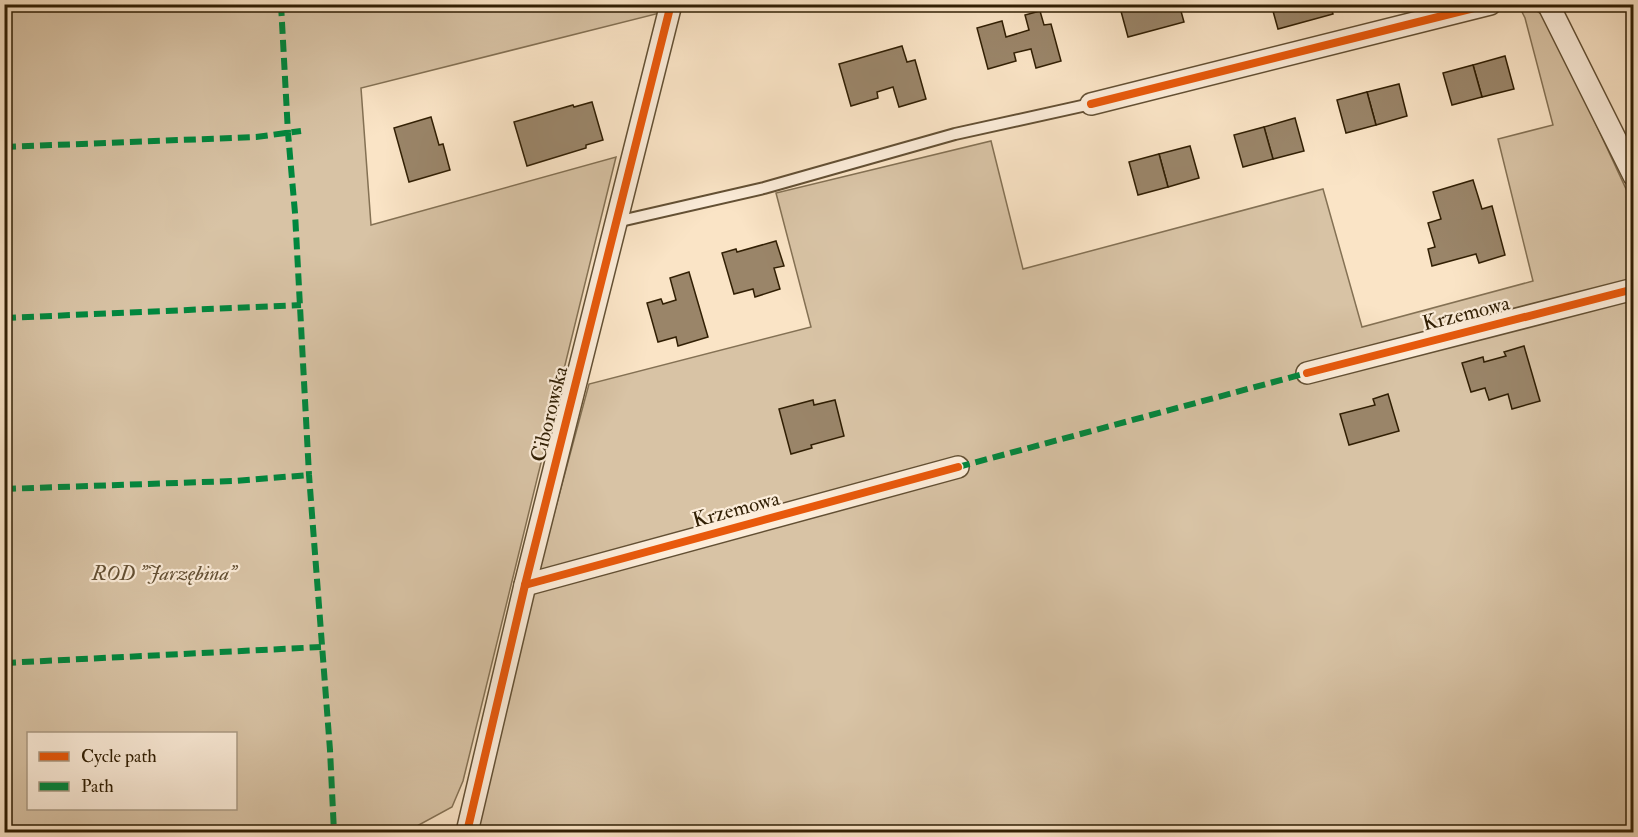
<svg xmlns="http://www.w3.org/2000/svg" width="1638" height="837" font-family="'IM FELL Double Pica',serif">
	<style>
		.green { fill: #d8c3a5; stroke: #847154; stroke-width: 1.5; fill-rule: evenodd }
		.building { fill: #9a8569; stroke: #311f04; stroke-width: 1.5 }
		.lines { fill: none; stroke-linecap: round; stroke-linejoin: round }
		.service-casing { stroke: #635034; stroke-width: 14 }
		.minor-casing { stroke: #635034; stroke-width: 24 }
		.service { stroke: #fcedda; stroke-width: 10 }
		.minor { stroke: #fcedda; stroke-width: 21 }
		.quiet { stroke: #00873e; stroke-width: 6; stroke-dasharray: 12 6; stroke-linecap: butt }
		.cycleway-casing { stroke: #fcedda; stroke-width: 11 }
		.cycleway { stroke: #e8590c; stroke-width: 8 }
		.labels { text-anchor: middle; stroke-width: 4.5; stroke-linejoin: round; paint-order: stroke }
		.street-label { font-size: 21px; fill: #311f04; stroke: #fcedda }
		.park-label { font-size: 21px; font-style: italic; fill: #635034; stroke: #fcedda }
	</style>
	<rect width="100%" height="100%" fill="#fae4c6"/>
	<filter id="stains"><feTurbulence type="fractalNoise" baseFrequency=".00333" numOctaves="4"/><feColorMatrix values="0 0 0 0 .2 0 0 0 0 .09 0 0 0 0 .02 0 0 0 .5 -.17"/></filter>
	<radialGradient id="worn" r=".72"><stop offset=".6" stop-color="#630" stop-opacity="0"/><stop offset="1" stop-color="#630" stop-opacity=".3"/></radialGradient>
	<g class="green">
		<path d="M 5,5 L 662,5 L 660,13 L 361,88 L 371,225 L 616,157 L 463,781 L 452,807 L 406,832 L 5,832 ZM 28,734 L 236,734 L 236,808 L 28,808 Z"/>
		<path d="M 1528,5 L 1541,14 L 1554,34 L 1633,204 L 1633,832 L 473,832 L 530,603 L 589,384 L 811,327 L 776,193 L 991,141 L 1023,269 L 1323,189 L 1362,327 L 1533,281 L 1498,139 L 1553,125 L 1525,18 L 1519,6 Z"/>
	</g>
	<g class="building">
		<path d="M 1119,4 L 1179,4 L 1184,22 L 1128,37 Z"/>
		<path d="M 1271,4 L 1330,4 L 1333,14 L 1278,29 Z"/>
		<path d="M 1040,11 L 1044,25 L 1051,24 L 1061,61 L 1036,68 L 1031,49 L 1014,53 L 1016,61 L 988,69 L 977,28 L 1002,21 L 1006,37 L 1029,30 L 1025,15 Z"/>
		<path d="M 902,46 L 907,62 L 915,60 L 926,99 L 899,107 L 893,87 L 877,92 L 878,98 L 851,106 L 839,64 Z"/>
		<path d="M 1505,56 L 1514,89 L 1482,97 L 1473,65 Z"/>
		<path d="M 1473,65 L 1482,97 L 1452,105 L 1443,73 Z"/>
		<path d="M 1399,84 L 1407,116 L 1376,125 L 1367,92 Z"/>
		<path d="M 1367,92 L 1376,125 L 1346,133 L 1337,100 Z"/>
		<path d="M 592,102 L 603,140 L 586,145 L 586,148 L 527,166 L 514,122 L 573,105 L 574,107 Z"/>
		<path d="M 431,117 L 439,145 L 443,144 L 450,170 L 409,182 L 394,128 Z"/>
		<path d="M 1295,118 L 1304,151 L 1273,159 L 1264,127 Z"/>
		<path d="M 1264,127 L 1273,159 L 1243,167 L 1234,135 Z"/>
		<path d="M 1190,146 L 1199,178 L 1168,187 L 1159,154 Z"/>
		<path d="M 1159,154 L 1168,187 L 1138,195 L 1129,162 Z"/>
		<path d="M 1473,180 L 1482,209 L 1492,206 L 1505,255 L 1479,263 L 1476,254 L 1432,266 L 1428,249 L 1435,247 L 1428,223 L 1441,219 L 1433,192 Z"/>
		<path d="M 776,241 L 784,266 L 774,268 L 780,289 L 755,297 L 753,289 L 734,294 L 722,253 L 736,249 L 737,252 Z"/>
		<path d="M 689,272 L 708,337 L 678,346 L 676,337 L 658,342 L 647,303 L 661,299 L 663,304 L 676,300 L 670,278 Z"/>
		<path d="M 1524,346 L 1540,401 L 1512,409 L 1508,394 L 1489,400 L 1485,388 L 1471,392 L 1462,363 L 1483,357 L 1484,362 L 1506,356 L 1504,352 Z"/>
		<path d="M 1388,394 L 1399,431 L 1349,445 L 1340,414 L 1375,405 L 1373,399 Z"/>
		<path d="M 813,400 L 814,405 L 835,400 L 844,436 L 811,445 L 812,448 L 791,454 L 779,409 Z"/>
	</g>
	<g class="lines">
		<g class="service-casing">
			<path id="service" d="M 616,222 L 764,188 L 955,134 L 1091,104"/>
		</g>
		<g class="minor-casing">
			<g id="minor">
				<path d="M 1548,4 L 1634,176"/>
				<path d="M 1091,104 L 1490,4"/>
				<path d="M 1307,373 L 1634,289"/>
				<path d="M 525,585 L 958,467"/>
				<path d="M 467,832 L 525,585 L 671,4"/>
			</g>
		</g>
		<use href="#service" class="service"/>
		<use href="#minor" class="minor"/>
		<g class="quiet">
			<path d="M 281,4 L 288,133 L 295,213 L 309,475 L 330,750 L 334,832"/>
			<path d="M 4,147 L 256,137 L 301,131"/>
			<path d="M 4,318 L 301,305"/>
			<path d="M 958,467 L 1307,373"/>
			<path d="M 4,489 L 234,481 L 309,475"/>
			<path d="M 4,663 L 321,647"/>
		</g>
		<g class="cycleway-casing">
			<g id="cycleway">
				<path d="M 1091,104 L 1490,4"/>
				<path d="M 1307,373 L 1634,289"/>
				<path d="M 525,585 L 958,467"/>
				<path d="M 467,832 L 525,585 L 671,4"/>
			</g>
		</g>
		<use href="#cycleway" class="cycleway"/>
	</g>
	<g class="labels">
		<g class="street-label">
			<text transform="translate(1466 313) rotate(-14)" y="7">Krzemowa</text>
			<text transform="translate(549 414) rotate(-76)" y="7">Ciborowska</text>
			<text transform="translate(736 509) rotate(-15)" y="7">Krzemowa</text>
		</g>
		<g class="park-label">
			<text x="164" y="580">ROD "Jarzębina"</text>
		</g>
	</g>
	<rect width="1638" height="837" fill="none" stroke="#fae4c6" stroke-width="24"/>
	<rect x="6" y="6" width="1626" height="825" fill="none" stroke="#311f04" stroke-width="3"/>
	<rect x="12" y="12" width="1614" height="813" fill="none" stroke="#311f04" stroke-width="1.5"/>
	<rect x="27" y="732" width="210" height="78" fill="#fcedda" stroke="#ab9b84" stroke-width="1.5"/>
	<rect x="39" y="752" width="30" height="9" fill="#e8590c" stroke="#ab9b84" stroke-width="1.5"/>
	<text x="81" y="762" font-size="18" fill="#311f04">Cycle path</text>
	<rect x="39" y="782" width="30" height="9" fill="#00873e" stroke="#ab9b84" stroke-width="1.5"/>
	<text x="81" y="792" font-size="18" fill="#311f04">Path</text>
	<rect width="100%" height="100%" filter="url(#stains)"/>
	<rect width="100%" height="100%" fill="url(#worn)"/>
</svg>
